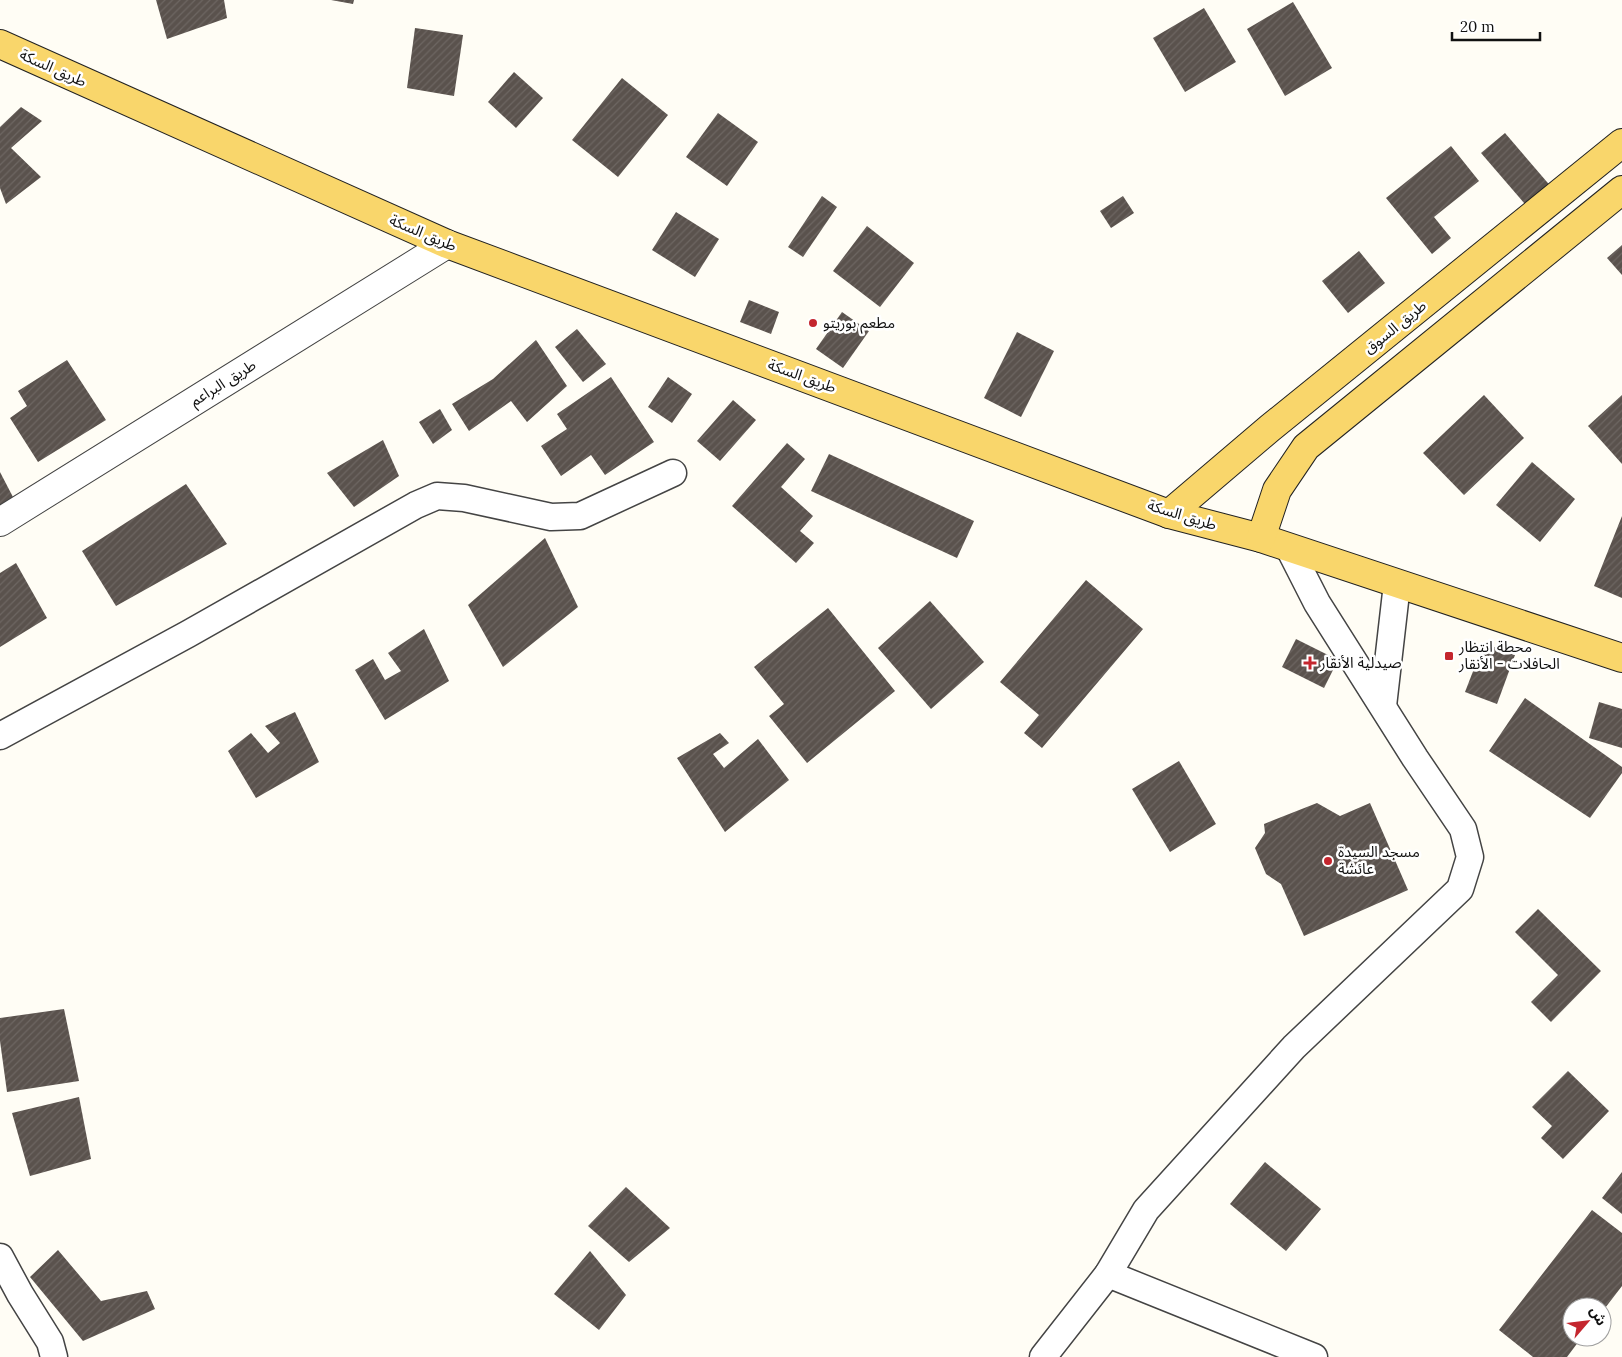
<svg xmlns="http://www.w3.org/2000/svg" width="1622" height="1357" font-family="Lora,'Noto Sans Arabic',serif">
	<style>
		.building { fill: url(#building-hatch) }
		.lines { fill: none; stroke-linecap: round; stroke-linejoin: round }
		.minor-casing { stroke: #444; stroke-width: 29 }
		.tertiary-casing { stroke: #444; stroke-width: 30 }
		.primary-casing { stroke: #222; stroke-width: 30 }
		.minor { stroke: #fff; stroke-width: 26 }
		.tertiary { stroke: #fff; stroke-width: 28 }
		.primary { stroke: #f9d66b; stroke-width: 28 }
		.poi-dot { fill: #c4262e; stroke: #fff; stroke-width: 2 }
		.labels { text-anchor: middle; stroke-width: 5; stroke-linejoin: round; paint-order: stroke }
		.street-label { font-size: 15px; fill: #111; stroke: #fff }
		.poi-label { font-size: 15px; fill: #111; stroke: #fff; text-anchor: start }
	</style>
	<defs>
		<pattern id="building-hatch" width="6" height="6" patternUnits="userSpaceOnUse" patternTransform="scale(1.25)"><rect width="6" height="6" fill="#5a524d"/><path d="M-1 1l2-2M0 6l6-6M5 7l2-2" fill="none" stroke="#6d6662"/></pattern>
	</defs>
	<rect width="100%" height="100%" fill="#fffdf5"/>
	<g class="building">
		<path d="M 156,0 L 224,0 L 227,18 L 167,39 Z"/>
		<path d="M 331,0 L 354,0 L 353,4 Z"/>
		<path d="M 1293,2 L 1332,68 L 1285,96 L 1247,29 Z"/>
		<path d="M 1204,8 L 1236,62 L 1185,92 L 1153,38 Z"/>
		<path d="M 415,28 L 463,35 L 454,96 L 407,88 Z"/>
		<path d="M 514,72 L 543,98 L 516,128 L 488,102 Z"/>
		<path d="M 622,78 L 668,115 L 618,177 L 572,140 Z"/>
		<path d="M 21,107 L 42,121 L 11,148 L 41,177 L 6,204 L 0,188 L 0,127 Z"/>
		<path d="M 718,113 L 758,142 L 727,186 L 686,157 Z"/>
		<path d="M 1505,133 L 1553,189 L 1530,210 L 1481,153 Z"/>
		<path d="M 1451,146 L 1479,181 L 1434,217 L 1451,238 L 1432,254 L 1386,198 Z"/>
		<path d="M 822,196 L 837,207 L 803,257 L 788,247 Z"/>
		<path d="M 1123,196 L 1134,213 L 1111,228 L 1100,211 Z"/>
		<path d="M 676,212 L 719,239 L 695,277 L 652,250 Z"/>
		<path d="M 867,226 L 914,263 L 880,307 L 833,271 Z"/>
		<path d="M 1622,245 L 1622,275 L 1607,258 Z"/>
		<path d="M 1359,251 L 1385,283 L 1348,313 L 1322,281 Z"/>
		<path d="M 749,300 L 779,312 L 771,334 L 740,322 Z"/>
		<path d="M 842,312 L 869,331 L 843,368 L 816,349 Z"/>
		<path d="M 577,329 L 606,364 L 583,382 L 555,347 Z"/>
		<path d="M 1017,332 L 1054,351 L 1021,417 L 984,398 Z"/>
		<path d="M 536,340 L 567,386 L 527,422 L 511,401 L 469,431 L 452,404 L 493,379 Z"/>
		<path d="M 67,360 L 106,420 L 38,462 L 10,418 L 27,406 L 18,391 Z"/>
		<path d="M 611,377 L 654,442 L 605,475 L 591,455 L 561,476 L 541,446 L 567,429 L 557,414 Z"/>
		<path d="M 668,377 L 692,394 L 672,423 L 648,407 Z"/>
		<path d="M 1484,395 L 1524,438 L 1464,495 L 1423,453 Z"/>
		<path d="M 1622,395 L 1622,464 L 1588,426 Z"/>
		<path d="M 733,400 L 756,420 L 720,461 L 697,441 Z"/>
		<path d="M 440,409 L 452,430 L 433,444 L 419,422 Z"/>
		<path d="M 383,440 L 399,476 L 354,507 L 327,473 Z"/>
		<path d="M 787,443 L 805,459 L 781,487 L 813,516 L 800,531 L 814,543 L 796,563 L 732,506 Z"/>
		<path d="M 829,454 L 974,521 L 957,558 L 811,491 Z"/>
		<path d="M 1532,462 L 1575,499 L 1540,542 L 1496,505 Z"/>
		<path d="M 0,472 L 14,499 L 0,506 Z"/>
		<path d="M 186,484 L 227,544 L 116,606 L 82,551 Z"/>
		<path d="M 1622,516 L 1622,598 L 1594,586 Z"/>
		<path d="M 545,538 L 578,607 L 503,667 L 468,605 Z"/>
		<path d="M 16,563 L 47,618 L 0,647 L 0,573 Z"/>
		<path d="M 1086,580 L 1143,629 L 1042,748 L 1024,733 L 1039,715 L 1000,682 Z"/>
		<path d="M 930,601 L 984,662 L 931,709 L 878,648 Z"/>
		<path d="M 828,608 L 895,691 L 807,763 L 769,716 L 784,704 L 754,667 Z"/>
		<path d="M 424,629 L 449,681 L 385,720 L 355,670 L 373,659 L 385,680 L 401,671 L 388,653 Z"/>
		<path d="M 1296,639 L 1338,660 L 1324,688 L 1282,667 Z"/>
		<path d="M 1484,643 L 1515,655 L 1497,704 L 1465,692 Z"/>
		<path d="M 1525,698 L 1622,767 L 1622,773 L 1590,818 L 1489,751 Z"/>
		<path d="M 1599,702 L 1622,709 L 1622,748 L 1589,738 Z"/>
		<path d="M 295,712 L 319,762 L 256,798 L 228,751 L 251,733 L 268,753 L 280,743 L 265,726 Z"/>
		<path d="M 720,733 L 729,743 L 713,754 L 724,768 L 758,739 L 789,780 L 725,832 L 677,758 Z"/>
		<path d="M 1179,761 L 1216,824 L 1170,852 L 1132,789 Z"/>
		<path d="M 1317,803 L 1340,816 L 1370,803 L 1408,890 L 1304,936 L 1281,884 L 1266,874 L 1255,848 L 1265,833 L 1264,824 Z"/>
		<path d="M 1538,909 L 1601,971 L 1551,1022 L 1531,1002 L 1558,975 L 1515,932 Z"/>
		<path d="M 64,1009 L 79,1081 L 7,1092 L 0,1041 L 0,1018 Z"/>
		<path d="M 1568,1071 L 1609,1111 L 1563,1159 L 1541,1138 L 1552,1126 L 1532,1107 Z"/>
		<path d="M 79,1097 L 91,1159 L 30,1176 L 12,1113 Z"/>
		<path d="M 1265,1162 L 1321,1209 L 1286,1251 L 1230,1204 Z"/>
		<path d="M 1622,1172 L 1622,1214 L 1602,1198 Z"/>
		<path d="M 626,1187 L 670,1228 L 629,1262 L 588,1226 Z"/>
		<path d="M 1592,1210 L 1622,1233 L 1622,1286 L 1602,1312 L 1602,1307 L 1572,1307 L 1572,1337 L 1582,1337 L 1567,1357 L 1533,1357 L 1499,1330 Z"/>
		<path d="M 58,1250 L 101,1301 L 147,1291 L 155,1309 L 83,1341 L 30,1277 Z"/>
		<path d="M 590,1251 L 626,1295 L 599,1330 L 554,1294 Z"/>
	</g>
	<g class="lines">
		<g class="minor-casing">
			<g id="minor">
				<path d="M 1383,706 L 1397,584"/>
				<path d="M 0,736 L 188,634 L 416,505 L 437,496 L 464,498 L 551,517 L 580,516 L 673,473"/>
				<path d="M 0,1257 L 20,1294 L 50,1342 L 54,1357"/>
				<path d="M 1108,1274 L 1314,1357"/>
				<path d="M 1043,1357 L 1108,1274 L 1146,1210 L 1294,1047 L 1460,889 L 1470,857 L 1463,829 L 1415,758 L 1317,603 L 1289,548"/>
			</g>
		</g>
		<g class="tertiary-casing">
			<path id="tertiary" d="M 0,522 L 447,244"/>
		</g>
		<g class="primary-casing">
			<g id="primary">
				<path d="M 0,44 L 447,244 L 1169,514 L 1261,538 L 1622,658"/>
				<path d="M 1169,514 L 1270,428 L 1622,143"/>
				<path d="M 1261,538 L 1277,490 L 1306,447 L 1622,190"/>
			</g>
		</g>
		<use href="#minor" class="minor"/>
		<use href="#tertiary" class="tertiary"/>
		<use href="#primary" class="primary"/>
	</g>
	<g class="poi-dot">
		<circle cx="813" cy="323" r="5"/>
		<rect x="1444" y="651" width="10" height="10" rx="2.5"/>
		<path d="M1307.5 655.5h5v5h5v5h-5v5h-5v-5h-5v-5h5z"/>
		<circle cx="1328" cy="861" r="5"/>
	</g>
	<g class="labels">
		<g class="street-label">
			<text transform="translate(53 68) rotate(24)" y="5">طريق السكة</text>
			<text transform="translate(423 233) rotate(23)" y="5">طريق السكة</text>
			<text transform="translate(1395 327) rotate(-39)" y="5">طريق السوق</text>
			<text transform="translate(802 376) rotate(20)" y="5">طريق السكة</text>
			<text transform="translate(223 383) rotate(-32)" y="5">طريق البراعم</text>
			<text transform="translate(1182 515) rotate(17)" y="5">طريق السكة</text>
		</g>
		<g class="poi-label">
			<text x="823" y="328">مطعم بوريتو</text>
			<text x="1459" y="652">محطة انتظار<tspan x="1459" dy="17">الحافلات - الأنقار</tspan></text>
			<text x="1320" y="668">صيدلية الأنقار</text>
			<text x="1338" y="857">مسجد السيدة<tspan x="1338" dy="17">عائشة</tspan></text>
		</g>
	</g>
	<g transform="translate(1587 1322) rotate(62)"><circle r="24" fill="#ffffff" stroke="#a0a0a0"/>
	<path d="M0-4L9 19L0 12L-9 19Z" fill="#c4262e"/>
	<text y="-8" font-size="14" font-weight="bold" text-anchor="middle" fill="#111111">ش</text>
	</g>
	<path d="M1452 32v8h88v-8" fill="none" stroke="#111111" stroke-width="2.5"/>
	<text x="1460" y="32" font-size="15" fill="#111111" stroke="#ffffff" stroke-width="4" paint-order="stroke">20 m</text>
</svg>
